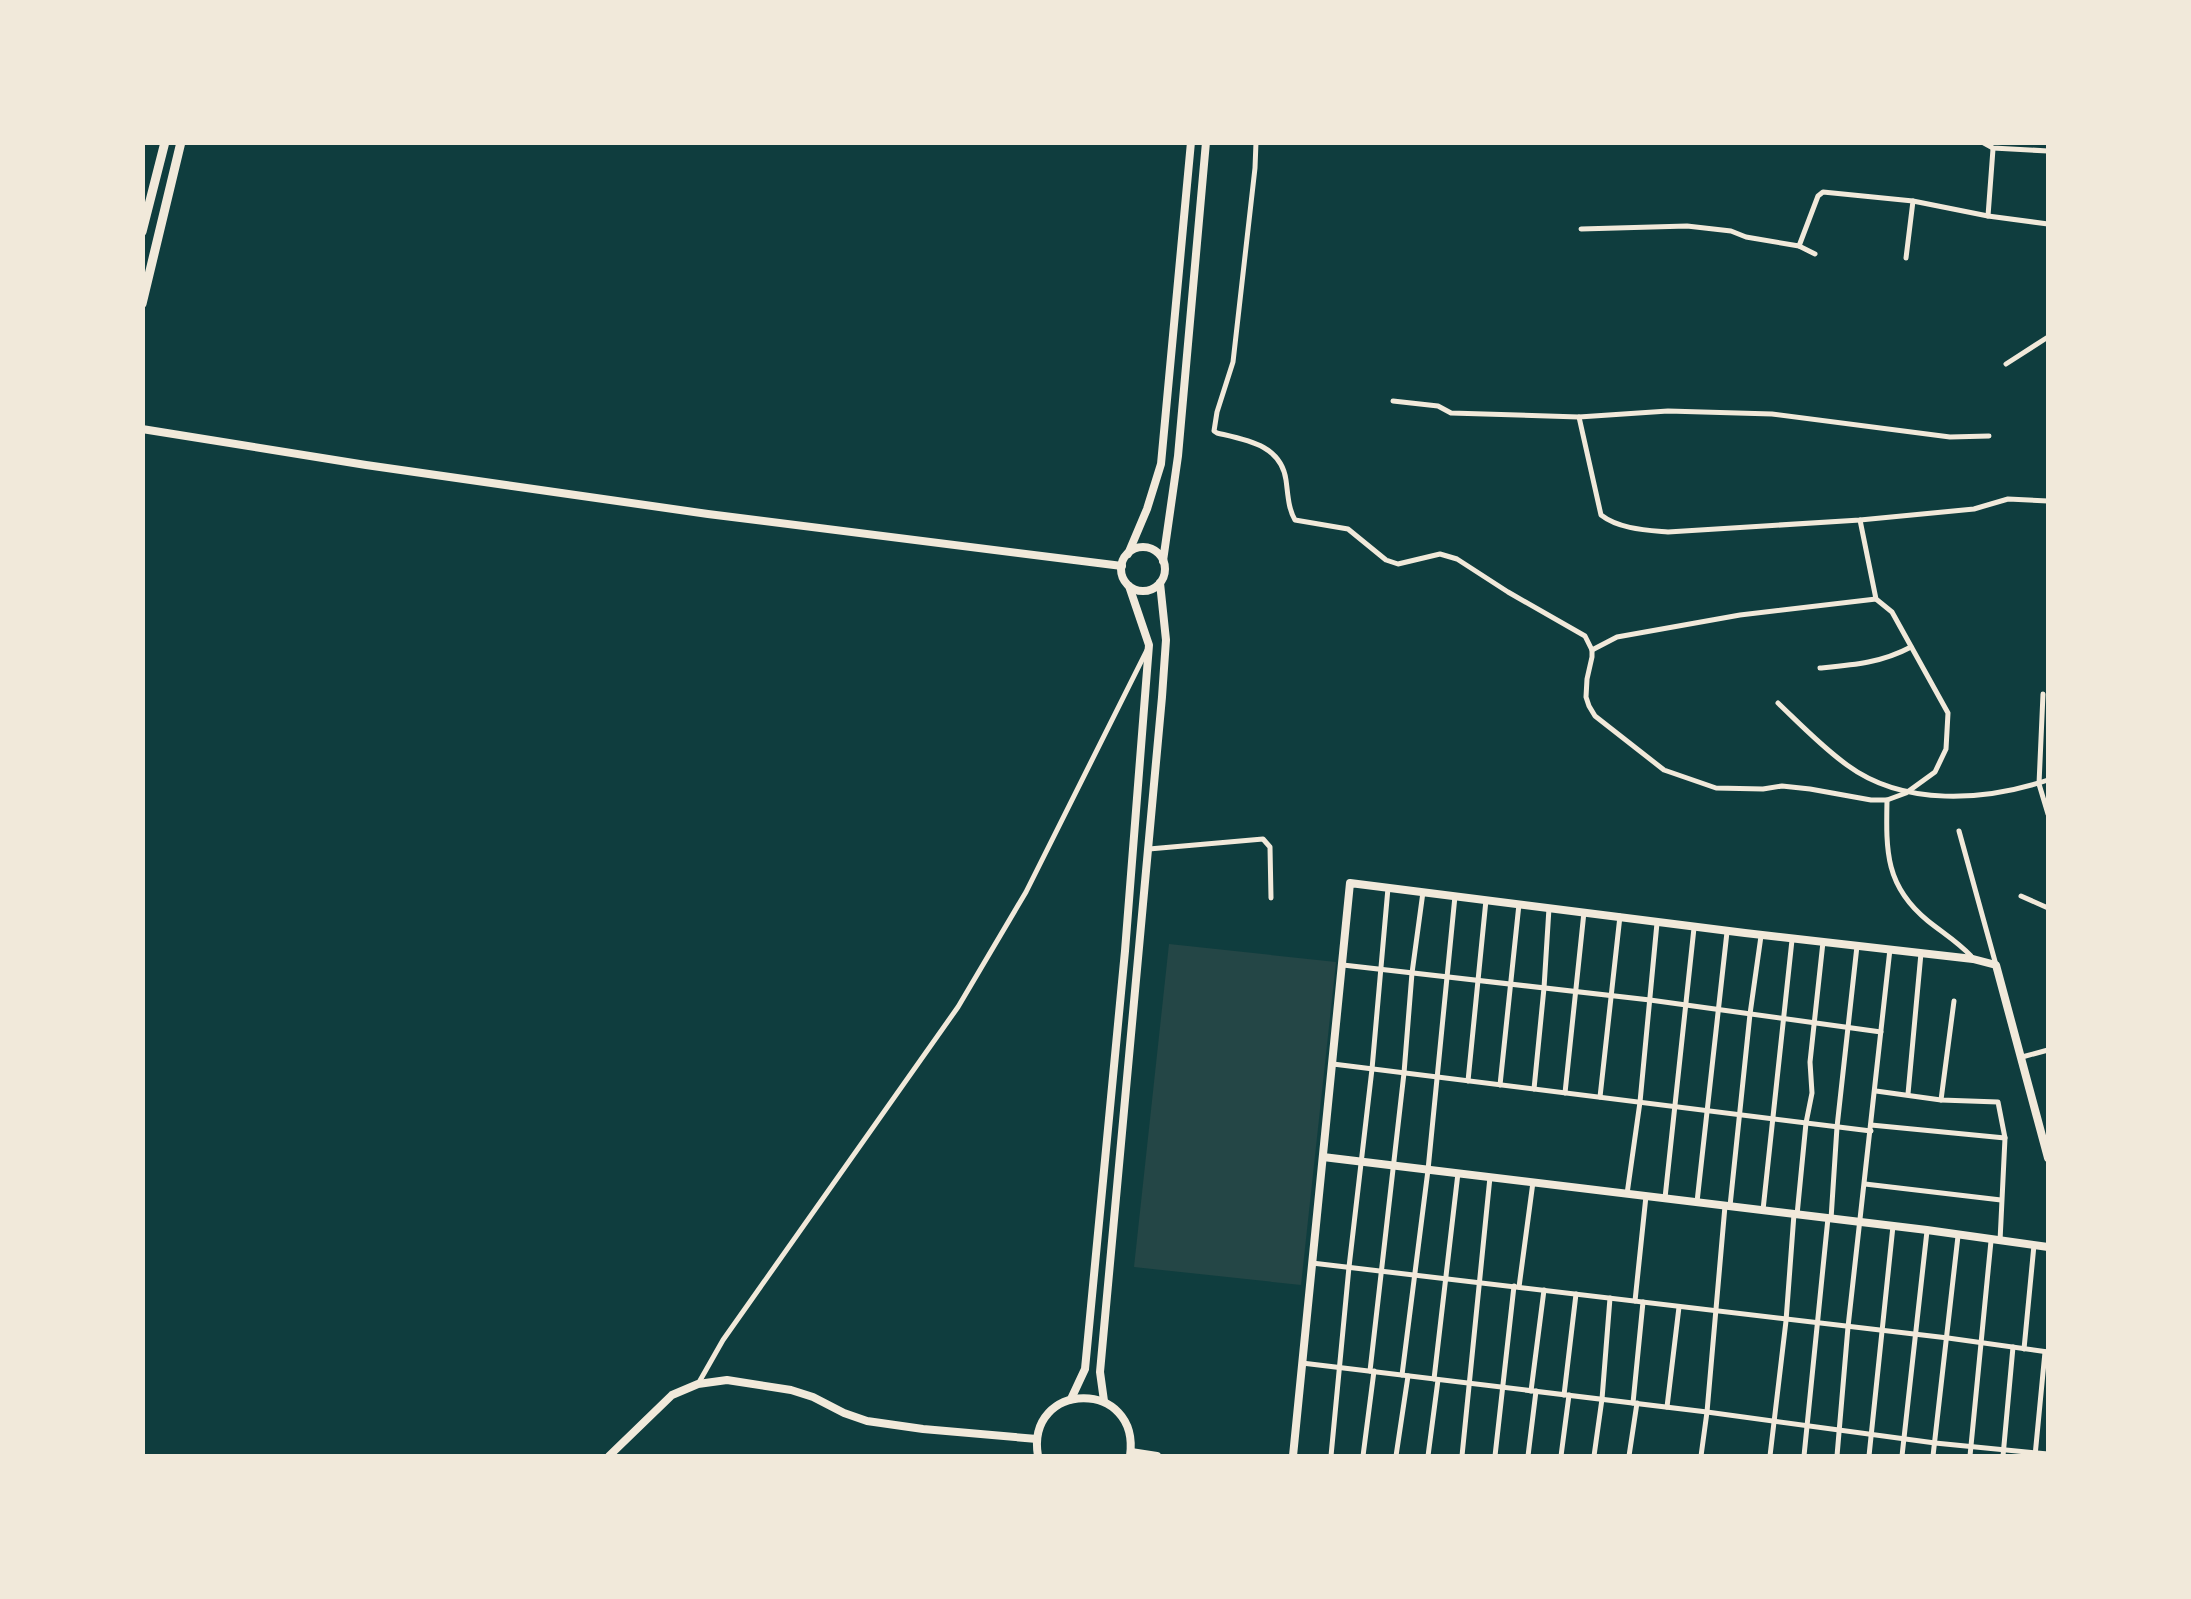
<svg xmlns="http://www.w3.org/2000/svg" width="2191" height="1599" font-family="'Alegreya Sans',sans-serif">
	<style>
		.green { fill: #244646 }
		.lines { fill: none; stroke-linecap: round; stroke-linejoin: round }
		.minor { stroke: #f1e9da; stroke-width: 5 }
		.tertiary { stroke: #f1e9da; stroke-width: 8 }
		.secondary { stroke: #f1e9da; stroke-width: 8 }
		.primary { stroke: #f1e9da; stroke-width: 9 }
	</style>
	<rect width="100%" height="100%" fill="#0f3d3e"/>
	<path class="green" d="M 1169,944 L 1336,962 L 1301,1285 L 1134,1267 Z"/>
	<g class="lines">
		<g class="minor">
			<path d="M 1256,142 L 1255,168 L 1233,362 L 1217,412 L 1214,431 L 1217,433 C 1247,440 1281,445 1286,480 C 1288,494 1288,508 1295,520 L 1348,529 L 1386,560 L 1398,564 L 1440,554 L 1457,559 L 1508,592 L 1585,636 L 1592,650 L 1592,657 L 1587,679 L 1586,697 L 1589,706 L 1595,716 L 1664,770 L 1716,788 L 1763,789 L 1782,786 L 1810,789 L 1871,800 L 1887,800 L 1906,793 L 1935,772 L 1946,749 L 1948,713 L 1892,612 L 1876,599 L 1860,520"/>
			<path d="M 1982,142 L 1993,148 L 2048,151"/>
			<path d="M 1988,216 L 1993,149"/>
			<path d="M 1581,229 L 1687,226 L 1731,231 L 1746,237 L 1799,246 L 1815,254"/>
			<path d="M 1799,246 L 1818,196 L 1823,192 L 1913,201 L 1988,216 L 2048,224"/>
			<path d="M 1906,258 L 1913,201"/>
			<path d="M 2006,364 L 2048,337"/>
			<path d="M 1393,401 L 1438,406 L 1451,413 L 1579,417 L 1668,411 L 1772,414 L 1950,437 L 1989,436"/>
			<path d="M 1579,417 L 1601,515 C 1619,529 1646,530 1668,532 L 1860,520 L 1974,509 L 2008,499 L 2048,501"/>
			<path d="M 1592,650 L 1617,637 L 1740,615 L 1876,599"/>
			<path d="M 1820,668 C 1853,665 1881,663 1911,647"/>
			<path d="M 2043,694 L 2039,784 L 2048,814"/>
			<path d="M 1778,703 C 1800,724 1822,747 1847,765 C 1904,807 1985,801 2048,780"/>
			<path d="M 1887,800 C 1886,851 1885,886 1928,921 C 1943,933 1958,942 1971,956"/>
			<path d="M 1959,831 L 1996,965"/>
			<path d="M 1149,849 L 1263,839 L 1270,847 L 1271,898"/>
			<path d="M 2021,896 L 2048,908"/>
			<path d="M 1343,965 L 1650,1000 L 1881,1032"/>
			<path d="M 2022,1057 L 2048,1050"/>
			<path d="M 1333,1064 L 1871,1131"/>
			<path d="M 1468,1081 L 1486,900"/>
			<path d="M 1500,1085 L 1519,904"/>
			<path d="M 1534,1089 L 1544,988 L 1549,908"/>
			<path d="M 1876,1091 L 1941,1100 L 1998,1102 L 2005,1138 L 2000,1241"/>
			<path d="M 1565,1093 L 1584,912"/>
			<path d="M 1908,1094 L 1921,953"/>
			<path d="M 1600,1097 L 1620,916"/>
			<path d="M 1941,1100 L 1954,1001"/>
			<path d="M 1871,1125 L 2005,1138"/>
			<path d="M 1865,1184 L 2001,1200"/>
			<path d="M 1627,1194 L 1640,1102 L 1657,923"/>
			<path d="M 1665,1198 L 1694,928"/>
			<path d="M 1697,1202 L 1727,932"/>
			<path d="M 1730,1206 L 1750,1014 L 1761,936"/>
			<path d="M 1763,1210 L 1792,940"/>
			<path d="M 1797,1215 L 1806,1123 L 1812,1093 L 1810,1062 L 1823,942"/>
			<path d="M 1831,1219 L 1837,1127 L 1857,946"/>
			<path d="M 1312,1263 L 1948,1338 L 2048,1352"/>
			<path d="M 1519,1287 L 1533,1182"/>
			<path d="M 1635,1301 L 1646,1196"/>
			<path d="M 2024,1349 L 2034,1245"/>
			<path d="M 1302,1363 L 1707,1412 L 1935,1443 L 2048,1454"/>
			<path d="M 1370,1371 L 1404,1073 L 1412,973 L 1423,892"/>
			<path d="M 1402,1375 L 1428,1170 L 1455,896"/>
			<path d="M 1434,1379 L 1458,1173"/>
			<path d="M 698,1384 L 723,1340 L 958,1007 L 1026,892 L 1147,650"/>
			<path d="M 1531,1391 L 1544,1290"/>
			<path d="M 1564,1395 L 1576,1294"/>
			<path d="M 1633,1403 L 1643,1302"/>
			<path d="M 1667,1407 L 1679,1307"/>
			<path d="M 1331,1456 L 1349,1267 L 1372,1069 L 1388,888"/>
			<path d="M 1363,1456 L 1374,1371"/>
			<path d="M 1396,1456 L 1408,1376"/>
			<path d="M 1428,1456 L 1438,1380"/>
			<path d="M 1462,1456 L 1490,1177"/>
			<path d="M 1495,1456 L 1514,1286"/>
			<path d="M 1528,1456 L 1536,1391"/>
			<path d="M 1561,1456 L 1569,1395"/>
			<path d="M 1594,1456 L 1602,1399 L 1610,1298"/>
			<path d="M 1629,1456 L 1637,1403"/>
			<path d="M 1701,1456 L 1707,1412 L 1725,1206"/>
			<path d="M 1770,1456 L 1786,1321 L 1794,1214"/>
			<path d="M 1804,1456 L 1828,1218"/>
			<path d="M 1837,1456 L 1848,1327 L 1890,949"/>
			<path d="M 1869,1456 L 1893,1226"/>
			<path d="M 1902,1456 L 1927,1231"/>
			<path d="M 1933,1456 L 1958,1236"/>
			<path d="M 1970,1456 L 1991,1241"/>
			<path d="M 2003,1456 L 2013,1347"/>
			<path d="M 2035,1456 L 2045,1352"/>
		</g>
		<g class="tertiary">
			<path d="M 142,429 L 366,465 L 708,514 L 1122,566"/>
			<path d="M 1323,1157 L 1927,1230 L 2048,1247"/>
			<path d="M 1131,1452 L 1157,1456"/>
			<path d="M 609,1456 L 672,1395 L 698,1384 L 727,1380 L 791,1390 L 813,1397 L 844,1413 L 867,1421 L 923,1429 L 1037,1439"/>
			<path d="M 1293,1456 L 1350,883 L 1745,933 L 1973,959 L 1996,965 L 2048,1158"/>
		</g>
		<g class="secondary">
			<circle cx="1143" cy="569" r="22"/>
			<path d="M 1128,554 L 1147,509 L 1161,464 L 1191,142"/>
			<path d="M 1163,561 L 1178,456 L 1206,142"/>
			<path d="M 1071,1399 L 1085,1369 L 1125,951 L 1149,645 L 1129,586"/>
			<path d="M 1104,1401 L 1100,1372 L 1162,697 L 1166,640 L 1160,583"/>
			<path d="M 1038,1456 C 1025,1380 1141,1378 1130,1456"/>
		</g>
		<g class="primary">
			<path d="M 142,232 L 165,142"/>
			<path d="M 142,304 L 181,142"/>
		</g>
	</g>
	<rect width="2191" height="1599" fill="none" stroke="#f1e9da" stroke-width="290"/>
</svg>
